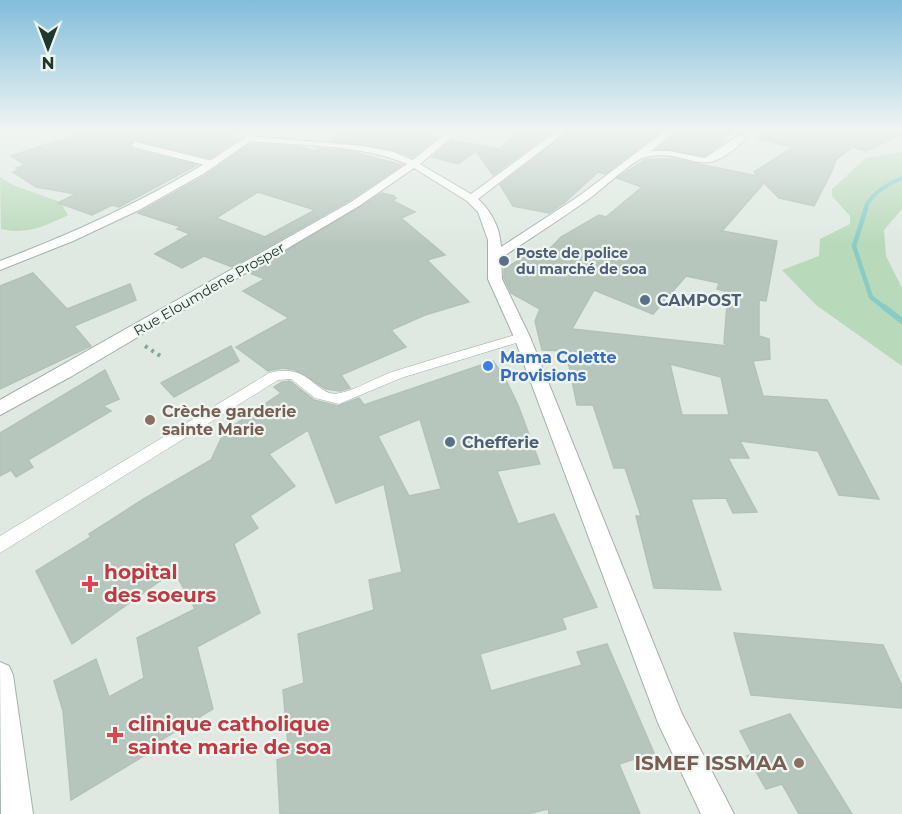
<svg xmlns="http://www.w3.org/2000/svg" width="902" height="814" font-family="Montserrat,sans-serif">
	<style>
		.green { fill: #b8d9ba }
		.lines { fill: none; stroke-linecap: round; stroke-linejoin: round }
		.stream-far2 { stroke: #89cbc7; stroke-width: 4 }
		.stream-far1 { stroke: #89cbc7; stroke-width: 4.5 }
		.stream { stroke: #89cbc7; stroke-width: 6 }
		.building { fill: #b7c6bd; stroke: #b2c2b8; stroke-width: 1.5; fill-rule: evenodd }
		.lane-casing { stroke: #a2b0a8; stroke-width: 1 }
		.street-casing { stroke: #a2b0a8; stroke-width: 2 }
		.secondary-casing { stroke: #9fb4a8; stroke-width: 2 }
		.path { stroke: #81aa95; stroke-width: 4; stroke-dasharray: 3 4.5; stroke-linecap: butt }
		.lane { fill: #fff; fill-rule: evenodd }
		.street { fill: #fff; fill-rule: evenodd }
		.secondary { fill: #fff; fill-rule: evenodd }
		.service-dot { fill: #5c6f8a; stroke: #eff6f1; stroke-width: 2 }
		.shop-dot { fill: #3f7fe0; stroke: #eff6f1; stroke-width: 2 }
		.education-dot { fill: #8d6e63; stroke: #eff6f1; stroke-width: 2 }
		.health-dot { fill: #e0444e; stroke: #eff6f1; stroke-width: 2 }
		.labels { text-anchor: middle; stroke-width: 4.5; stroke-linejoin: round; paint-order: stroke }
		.far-service-label { font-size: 14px; font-weight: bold; fill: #4e5e75; stroke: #eff6f1; text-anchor: start }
		.far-street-label { font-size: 14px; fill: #21372d; stroke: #eff6f1 }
		.service-label { font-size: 16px; font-weight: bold; fill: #4e5e75; stroke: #eff6f1; text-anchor: start }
		.shop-label { font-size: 16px; font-weight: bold; fill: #366cbe; stroke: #eff6f1; text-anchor: start }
		.education-label { font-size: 16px; font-weight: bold; fill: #785e54; stroke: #eff6f1; text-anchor: start }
		.near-health-label { font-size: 20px; font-weight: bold; fill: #be3a42; stroke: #eff6f1; text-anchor: start }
		.near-education-label { font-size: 20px; font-weight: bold; fill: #785e54; stroke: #eff6f1; text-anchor: end }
	</style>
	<rect width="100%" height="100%" fill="#dfe9e2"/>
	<g class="green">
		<path d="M 902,152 L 902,209 L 884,230 L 886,256 L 902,288 L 902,366 L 816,305 L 782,270 L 819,256 L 820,239 L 850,224 L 850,216 L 832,196 L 832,189 L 866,158 Z"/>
		<path d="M 0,177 L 13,185 L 60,202 L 68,215 C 46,226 26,235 1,229 Z"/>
	</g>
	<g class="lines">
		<path class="stream-far2" d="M 865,209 C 870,194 888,184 902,178"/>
		<path class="stream-far1" d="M 866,208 L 854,246 L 871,297 L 886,309"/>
		<path class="stream" d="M 884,307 L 902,321"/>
	</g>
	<g class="building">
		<path d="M 87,131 L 240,131 L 230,137 L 240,138 L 210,158 L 135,140 L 129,145 L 132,149 L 197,165 L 119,207 L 112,205 L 92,215 L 58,203 L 76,194 L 36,187 L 13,172 L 19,170 L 16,168 L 25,165 L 11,156 Z"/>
		<path d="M 343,131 L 435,131 L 429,136 L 438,137 L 413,157 L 394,150 L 330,141 Z"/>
		<path d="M 518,131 L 553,131 L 493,175 L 476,151 L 458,164 L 432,157 L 452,140 L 500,149 Z"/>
		<path d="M 569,131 L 661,131 L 605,174 L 598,172 L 564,203 L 549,213 L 513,206 L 500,185 Z"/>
		<path d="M 677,131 L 732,131 L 721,144 L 705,156 L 657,149 Z"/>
		<path d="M 759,131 L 902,131 L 902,135 L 866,151 L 852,147 L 836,160 L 831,173 L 814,206 L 779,198 L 764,183 L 722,231 L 777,241 L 766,301 L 759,300 L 759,336 L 769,339 L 770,359 L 753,361 L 763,396 L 827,400 L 879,499 L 839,495 L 818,451 L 740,441 L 749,458 L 728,458 L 757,512 L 733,513 L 726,498 L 691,499 L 721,590 L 654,588 L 636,516 L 641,516 L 625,468 L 614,468 L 593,405 L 577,405 L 566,351 L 542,350 L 535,321 L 540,309 L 511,293 L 504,278 L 504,269 L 527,255 L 538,261 L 561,237 L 599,215 L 606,217 L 642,187 L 617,178 L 646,159 L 674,159 L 758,176 L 754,172 L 793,147 L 759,139 ZM 686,276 L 719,283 L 717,289 L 728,292 L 724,343 L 728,346 L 572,329 L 594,290 L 653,314 ZM 670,364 L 721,377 L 729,415 L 682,415 Z"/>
		<path d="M 251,143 L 300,147 L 315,151 L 319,148 L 350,151 L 402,165 L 350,200 L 232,267 L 204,256 L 182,268 L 155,254 L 190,234 L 177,229 L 181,227 L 138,213 L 204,176 ZM 258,192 L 315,210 L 265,237 L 216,218 Z"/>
		<path d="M 382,193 L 394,196 L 393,197 L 396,198 L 393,201 L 415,212 L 401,218 L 445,255 L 427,260 L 469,302 L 425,315 L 391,330 L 406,347 L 341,375 L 350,388 L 340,391 L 326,389 L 295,370 L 283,368 L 268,371 L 236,347 L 289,318 L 243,291 L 265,279 L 250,273 Z"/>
		<path d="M 33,273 L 67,309 L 130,284 L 136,300 L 74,326 L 91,346 L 0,389 L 0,286 Z"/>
		<path d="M 231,346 L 239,361 L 174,397 L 161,383 Z"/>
		<path d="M 493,361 L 504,376 L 518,405 L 540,464 L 497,471 L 518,524 L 554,514 L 597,607 L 562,618 L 566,629 L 480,654 L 491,691 L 582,665 L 577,652 L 607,644 L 654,753 L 619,764 L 640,814 L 549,814 L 548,809 L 528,814 L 280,814 L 277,760 L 289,756 L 283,690 L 304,683 L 298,634 L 374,610 L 369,580 L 402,572 L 384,484 L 336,503 L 308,430 L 269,454 L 295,486 L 250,516 L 258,528 L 234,544 L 260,613 L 197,647 L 213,709 L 151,746 L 152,751 L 71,800 L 63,711 L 54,681 L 96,659 L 109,697 L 144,678 L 137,638 L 195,609 L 174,571 L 72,644 L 36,571 L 91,537 L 89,534 L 142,500 L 211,460 L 228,424 L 234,425 L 281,393 L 274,387 L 282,382 L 290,381 L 314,400 L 338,406 L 359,398 L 364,405 ZM 420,419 L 441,489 L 409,496 L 378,436 Z"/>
		<path d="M 105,370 L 119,399 L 103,406 L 111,411 L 28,460 L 33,467 L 16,477 L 11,470 L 0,476 L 0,433 Z"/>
		<path d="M 734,633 L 883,645 L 902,686 L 902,708 L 751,695 Z"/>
		<path d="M 790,714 L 852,814 L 799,814 L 782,784 L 766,789 L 747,756 L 752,754 L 740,731 Z"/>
	</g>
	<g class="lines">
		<g class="lane-casing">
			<path id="lane" d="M 522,333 L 528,337 L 526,340 L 401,378 L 339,404 L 315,398 L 291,379 L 278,380 L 0,553 L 0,536 L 269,373 C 311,361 316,399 340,393 C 359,389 376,377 395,371 C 437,358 479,345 522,333 Z"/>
		</g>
		<g class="street-casing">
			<g id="street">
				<path d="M 449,131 L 459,131 L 420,164 L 471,194 L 557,131 L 567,131 L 478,199 C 492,212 500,228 501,247 L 579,196 L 665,131 L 675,131 L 651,151 L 669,151 L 705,158 L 739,135 L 747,137 C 701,186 692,147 645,157 C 634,159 598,193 586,201 C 558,221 529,239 501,258 L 502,279 L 530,337 L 682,714 L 734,814 L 701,814 L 658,723 L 514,337 L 488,279 L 488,240 L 478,212 L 467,201 L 414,168 L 359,206 L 72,376 L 0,415 L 0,400 L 351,202 L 407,164 C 360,144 302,146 252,141 L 247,138 L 249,136 L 364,146 L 394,152 L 413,160 Z"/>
				<path d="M 136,142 L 217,162 L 218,164 L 213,167 L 133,147 L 131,145 Z"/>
			</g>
		</g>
		<g class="secondary-casing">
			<g id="secondary">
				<path d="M 255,131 L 265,131 L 203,174 L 139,210 L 73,241 L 0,270 L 0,261 C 90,227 176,186 255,131 Z"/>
				<path d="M 0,662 L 9,666 L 13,675 L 33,814 L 1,814 Z"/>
			</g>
		</g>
		<path class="path" d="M 145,346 L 162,357"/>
		<use href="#lane" class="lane"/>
		<use href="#street" class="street"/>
		<use href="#secondary" class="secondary"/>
	</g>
	<linearGradient id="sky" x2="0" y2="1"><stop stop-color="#82bddb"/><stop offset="0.53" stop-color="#f1f5f2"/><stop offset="1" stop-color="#f1f5f2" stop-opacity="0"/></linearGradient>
	<rect width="902" height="245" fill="url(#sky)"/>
	<g class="service-dot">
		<circle cx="504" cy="261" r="6"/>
		<circle cx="645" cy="300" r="6"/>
		<circle cx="450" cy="442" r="6"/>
	</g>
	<circle class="shop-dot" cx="488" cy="366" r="6"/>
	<g class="education-dot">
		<circle cx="150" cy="420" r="6"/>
		<circle cx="799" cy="763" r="6"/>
	</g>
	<g class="health-dot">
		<path d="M87 575h6v6h6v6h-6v6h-6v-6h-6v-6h6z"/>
		<path d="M112 726h6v6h6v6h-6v6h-6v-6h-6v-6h6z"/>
	</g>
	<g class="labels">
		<g class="far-service-label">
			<text x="516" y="258">Poste de police<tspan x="516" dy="16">du marché de soa</tspan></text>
		</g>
		<g class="far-street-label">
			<text transform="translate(209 289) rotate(-30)" y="5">Rue Eloumdene Prosper</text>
		</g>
		<g class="service-label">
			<text x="657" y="306">CAMPOST</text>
			<text x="462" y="448">Chefferie</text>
		</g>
		<g class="shop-label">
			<text x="500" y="363">Mama Colette<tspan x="500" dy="18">Provisions</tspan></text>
		</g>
		<g class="education-label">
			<text x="162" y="417">Crèche garderie<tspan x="162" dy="18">sainte Marie</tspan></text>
		</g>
		<g class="near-health-label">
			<text x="104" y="579">hopital<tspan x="104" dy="23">des soeurs</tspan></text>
			<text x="128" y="731">clinique catholique<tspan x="128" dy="23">sainte marie de soa</tspan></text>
		</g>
		<g class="near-education-label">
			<text x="787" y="770">ISMEF ISSMAA</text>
		</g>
	</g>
	<g transform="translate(48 48) rotate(180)" stroke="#eff6f1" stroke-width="4.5" paint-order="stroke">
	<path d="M0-4.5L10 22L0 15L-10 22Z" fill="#21372d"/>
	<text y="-9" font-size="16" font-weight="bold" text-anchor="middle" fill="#21372d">N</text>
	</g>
</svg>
